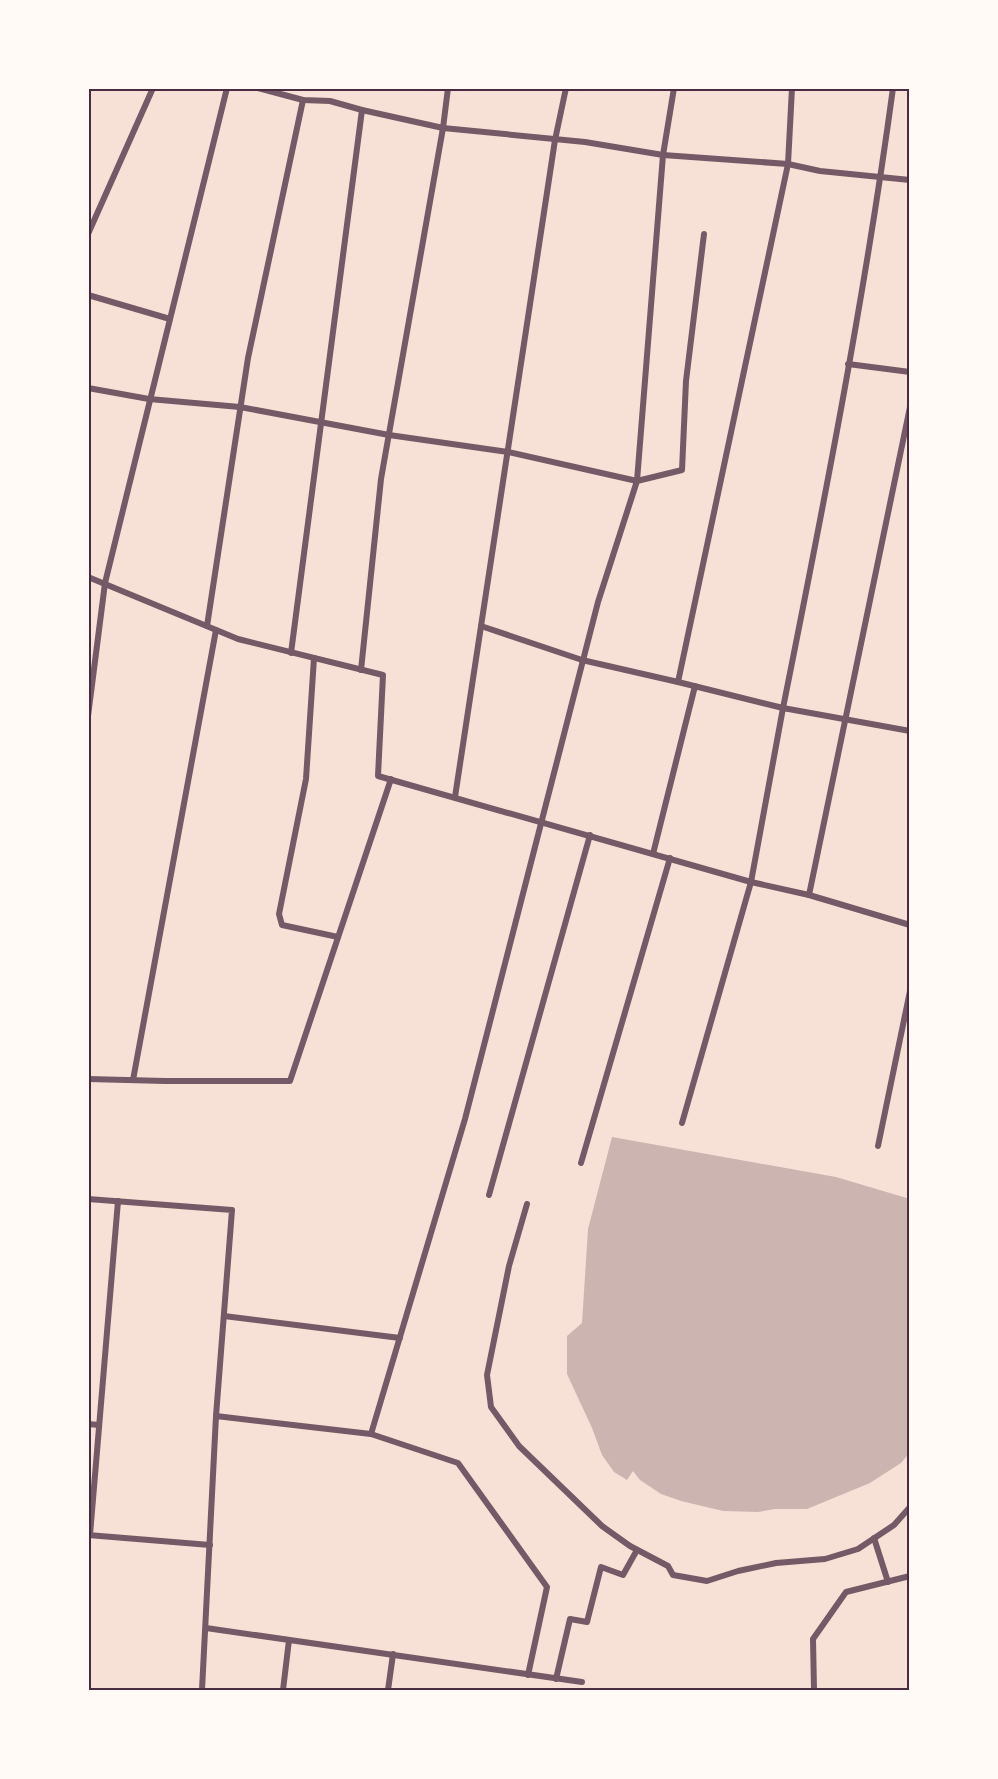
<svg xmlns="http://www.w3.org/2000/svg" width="998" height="1779" font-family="Georgia,serif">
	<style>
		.building { fill: #ccb4b1 }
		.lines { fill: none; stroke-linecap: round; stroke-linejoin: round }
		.minor { stroke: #755966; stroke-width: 6 }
		.neatline { fill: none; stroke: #4a2c40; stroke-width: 2 }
	</style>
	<rect width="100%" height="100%" fill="#f7e1d7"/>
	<path class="building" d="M 612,1137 L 836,1177 L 910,1199 L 910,1452 L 901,1463 L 870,1483 L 807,1509 L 775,1509 L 758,1512 L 723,1511 L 681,1501 L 661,1494 L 640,1480 L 633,1471 L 627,1480 L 614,1472 L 602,1455 L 592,1428 L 567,1374 L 567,1336 L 582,1323 L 588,1229 Z"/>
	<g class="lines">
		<g class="minor">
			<path d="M 258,88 L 303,100 L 330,101 L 362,110 L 443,128 L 585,142 L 663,155 L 788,164 L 820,171 L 910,180"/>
			<path d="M 88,234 L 153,88"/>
			<path d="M 88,295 L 170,319"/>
			<path d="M 848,364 L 910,372"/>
			<path d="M 88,388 L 149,399 L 240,407 L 389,435 L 508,452 L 637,481 L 663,155 L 674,88"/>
			<path d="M 88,577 L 238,639 L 383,675 L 378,776 L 751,882 L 783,708 L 910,731"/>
			<path d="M 207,626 L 248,358 L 303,100"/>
			<path d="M 481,626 L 582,660 L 678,682 L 788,164 L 792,88"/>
			<path d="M 291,653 L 362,110"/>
			<path d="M 314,658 L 306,779 L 279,914 L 282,925 L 338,937"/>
			<path d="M 361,670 L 381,479 L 443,128 L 448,88"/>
			<path d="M 678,682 L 783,708 C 824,503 865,295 893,88"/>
			<path d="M 88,716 L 105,583 L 227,88"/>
			<path d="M 455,797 L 555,140 L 566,88"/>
			<path d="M 653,854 L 695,686"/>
			<path d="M 809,895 L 910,925"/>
			<path d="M 88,1079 L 165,1081 L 290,1081 L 391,779"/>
			<path d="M 133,1080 L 216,630"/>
			<path d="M 682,1123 L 751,882 L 809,895 L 910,407"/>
			<path d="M 878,1146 L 910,991"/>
			<path d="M 581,1163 L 670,858"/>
			<path d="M 489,1195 L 590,835"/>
			<path d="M 88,1199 L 232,1210 L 216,1416"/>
			<path d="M 527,1204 L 509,1266 L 487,1375 L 491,1407 L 519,1446 L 602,1526 L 630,1546 L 668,1566 L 673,1575 L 707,1581 L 738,1571 L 776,1563 L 825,1559 L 858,1549 L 894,1525 L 910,1507"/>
			<path d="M 224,1316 L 400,1338"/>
			<path d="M 88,1424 L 99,1425"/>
			<path d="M 371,1434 L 458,1463 L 547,1587 L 528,1675"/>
			<path d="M 88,1535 L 210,1545"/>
			<path d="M 90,1535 L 118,1201"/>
			<path d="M 874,1538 L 888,1582"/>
			<path d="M 206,1628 L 582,1682"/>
			<path d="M 556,1679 L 570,1619 L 587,1622 L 601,1567 L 623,1575 L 637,1550"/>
			<path d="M 202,1690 L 216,1416 L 371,1434 L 465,1119 L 598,602 L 637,481 L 682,470 L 686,381 L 704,234"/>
			<path d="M 283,1690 L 289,1640"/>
			<path d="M 388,1690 L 393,1654"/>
			<path d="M 814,1690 L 813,1639 L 846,1592 L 910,1576"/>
		</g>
	</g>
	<rect width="998" height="1779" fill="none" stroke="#fffaf5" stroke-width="180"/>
	<rect x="90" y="90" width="818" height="1599" class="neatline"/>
</svg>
